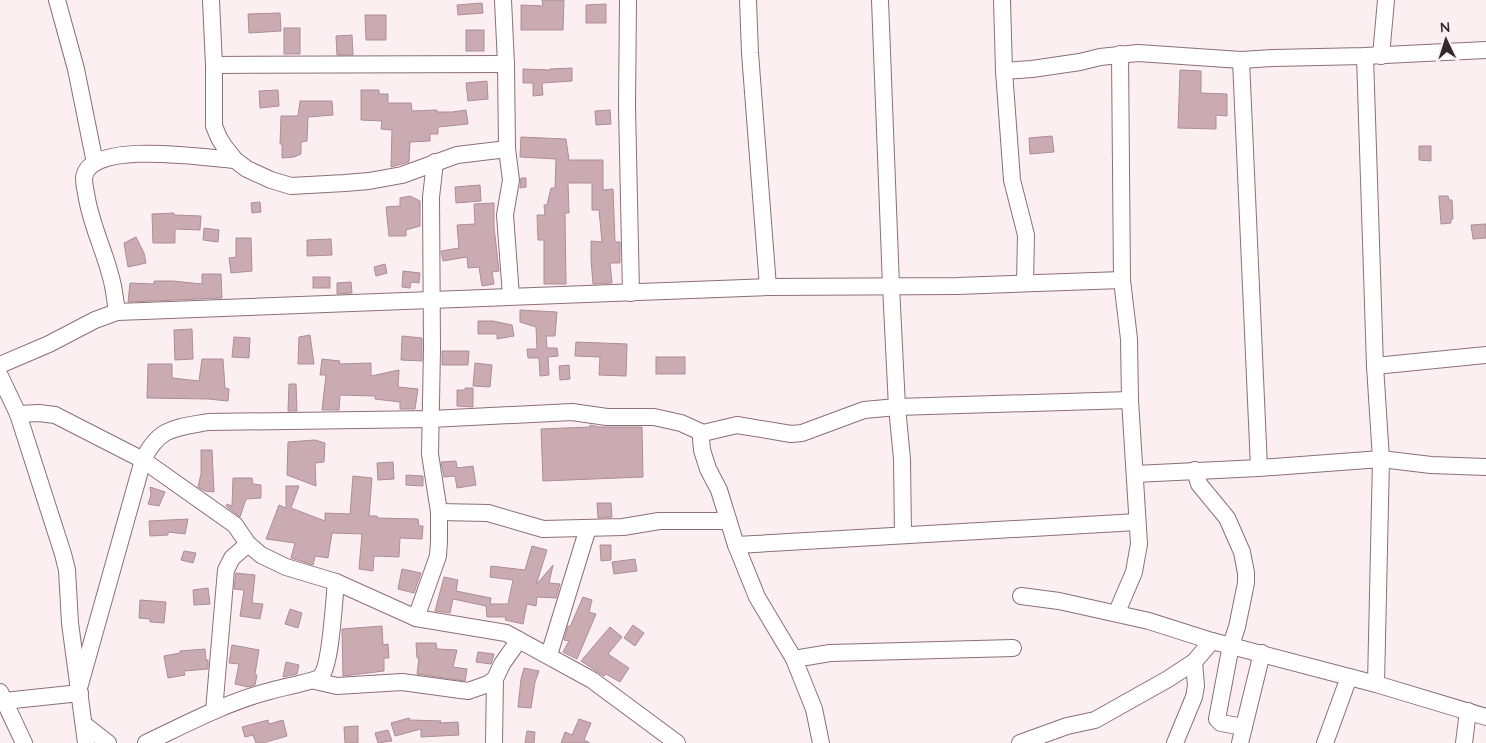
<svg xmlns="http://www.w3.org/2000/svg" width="1486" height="743" font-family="Quicksand,sans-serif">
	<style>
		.building { fill: #cbabb2; stroke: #ad8e95 }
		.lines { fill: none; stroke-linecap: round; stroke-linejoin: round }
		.minor-casing { stroke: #8d6f76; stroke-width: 18 }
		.minor { stroke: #fff; stroke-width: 16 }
	</style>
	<rect width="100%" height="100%" fill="#fceff2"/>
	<g class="building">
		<path d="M 542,0 L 564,0 L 563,30 L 521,30 L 521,5 L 543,6 Z"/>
		<path d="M 482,3 L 483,13 L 458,15 L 457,5 Z"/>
		<path d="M 606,4 L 606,23 L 586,23 L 586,5 Z"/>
		<path d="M 280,13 L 281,31 L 249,33 L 248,14 Z"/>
		<path d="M 365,15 L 386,15 L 386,40 L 366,40 Z"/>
		<rect x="284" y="28" width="16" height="26"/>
		<rect x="466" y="30" width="18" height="21"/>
		<path d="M 352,35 L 353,55 L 337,55 L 336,36 Z"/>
		<path d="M 572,68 L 572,81 L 542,83 L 543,95 L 533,96 L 533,83 L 523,83 L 523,69 L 550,70 L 550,69 Z"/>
		<path d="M 1180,70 L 1201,71 L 1201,93 L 1227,94 L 1227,116 L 1216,115 L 1216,129 L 1178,128 Z"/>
		<path d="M 487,81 L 488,99 L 468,101 L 466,83 Z"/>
		<path d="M 278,90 L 279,106 L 260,108 L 259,91 Z"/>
		<path d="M 361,90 L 379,90 L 379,94 L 388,94 L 388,103 L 411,103 L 412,111 L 437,110 L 437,112 L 452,112 L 466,110 L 468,124 L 438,127 L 438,134 L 430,134 L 430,141 L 410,142 L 409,162 L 391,167 L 392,130 L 381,129 L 382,121 L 361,120 Z"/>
		<path d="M 300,101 L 332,101 L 333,115 L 308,117 L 307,141 L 301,142 L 301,154 L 294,157 L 282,158 L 282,144 L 280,144 L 281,116 L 298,116 Z"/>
		<path d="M 610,110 L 611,124 L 596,125 L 595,111 Z"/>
		<path d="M 1052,136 L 1054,152 L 1030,154 L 1029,138 Z"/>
		<path d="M 521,137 L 566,139 L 569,160 L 603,160 L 603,190 L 613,189 L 615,242 L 620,242 L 620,263 L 610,263 L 612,283 L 593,284 L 591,260 L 591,241 L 602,242 L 599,210 L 592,210 L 592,183 L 568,183 L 569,213 L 565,213 L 566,284 L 544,284 L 544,240 L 538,240 L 537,215 L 545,215 L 544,205 L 547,205 L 551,188 L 555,188 L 556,159 L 520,157 Z"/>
		<path d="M 1419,146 L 1431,146 L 1431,161 L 1419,160 Z"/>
		<path d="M 521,178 L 526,178 L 526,187 L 520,188 Z"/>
		<path d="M 480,185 L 481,201 L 456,203 L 455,187 Z"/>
		<path d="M 410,196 L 420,201 L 420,226 L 406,230 L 406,236 L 389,236 L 386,207 L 400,206 L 400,198 Z"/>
		<path d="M 1439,196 L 1448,196 L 1449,200 L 1452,200 L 1453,219 L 1451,219 L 1451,223 L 1441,224 Z"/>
		<path d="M 260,202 L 261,212 L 252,213 L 251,203 Z"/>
		<path d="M 494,203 L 494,227 L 499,271 L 492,272 L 494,284 L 482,286 L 479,267 L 468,268 L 467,257 L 443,261 L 441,251 L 459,248 L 457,225 L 475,224 L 474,204 Z"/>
		<path d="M 174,213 L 174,215 L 201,216 L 200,230 L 175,229 L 175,243 L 153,243 L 152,214 Z"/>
		<path d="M 1486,224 L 1486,238 L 1473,239 L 1471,225 Z"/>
		<path d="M 204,228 L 219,230 L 218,242 L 203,240 Z"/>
		<path d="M 136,237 L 144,253 L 146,263 L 128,267 L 124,243 Z"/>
		<path d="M 236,238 L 251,238 L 252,271 L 231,273 L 229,258 L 236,257 Z"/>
		<path d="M 331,239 L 332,255 L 307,256 L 307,240 Z"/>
		<path d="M 385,264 L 387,273 L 376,276 L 374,267 Z"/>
		<path d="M 403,271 L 420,273 L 419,283 L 411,282 L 410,288 L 402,287 Z"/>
		<path d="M 202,274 L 221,274 L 222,298 L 128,302 L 130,283 L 154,284 L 154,281 L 173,281 L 202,284 Z"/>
		<rect x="313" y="277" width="17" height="11"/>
		<path d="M 351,282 L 352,293 L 337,294 L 337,283 Z"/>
		<path d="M 520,310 L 557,312 L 555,336 L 546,336 L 547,348 L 557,348 L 558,356 L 548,357 L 549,375 L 540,376 L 539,358 L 528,358 L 527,349 L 537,349 L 536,327 L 520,322 Z"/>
		<path d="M 478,321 L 493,321 L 512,325 L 514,336 L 497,339 L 497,334 L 478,334 Z"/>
		<path d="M 192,329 L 193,359 L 175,360 L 174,330 Z"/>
		<path d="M 310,335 L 314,364 L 298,364 L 299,337 Z"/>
		<path d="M 402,336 L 422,338 L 422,361 L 401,360 Z"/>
		<path d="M 234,337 L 250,338 L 249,358 L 232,357 Z"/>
		<path d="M 576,342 L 627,344 L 626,376 L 599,375 L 600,357 L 575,356 Z"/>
		<path d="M 442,351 L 469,351 L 468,365 L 442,365 Z"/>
		<rect x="656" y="357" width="29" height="17"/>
		<path d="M 202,359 L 223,359 L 225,388 L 229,389 L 228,401 L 208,399 L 147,398 L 148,364 L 172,364 L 172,378 L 199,381 Z"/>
		<path d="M 322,359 L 340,361 L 339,364 L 371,363 L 371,376 L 399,370 L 398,387 L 418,389 L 415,409 L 400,409 L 400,402 L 375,399 L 375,396 L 340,395 L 339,410 L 322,410 L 326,375 L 320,375 Z"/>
		<path d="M 475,363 L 492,365 L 490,387 L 473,386 Z"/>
		<path d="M 569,365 L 570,379 L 560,380 L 559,366 Z"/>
		<path d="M 289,384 L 296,384 L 297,411 L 288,411 Z"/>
		<path d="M 465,388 L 473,388 L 473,407 L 457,406 L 457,390 L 465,390 Z"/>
		<path d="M 590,425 L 599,427 L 642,427 L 643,477 L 543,481 L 541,429 L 590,427 Z"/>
		<path d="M 315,440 L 325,443 L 324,462 L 315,463 L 316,486 L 287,475 L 288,442 Z"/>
		<path d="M 201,450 L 212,450 L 214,492 L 205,491 L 198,487 L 201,474 Z"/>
		<path d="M 456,461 L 457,468 L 473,466 L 476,485 L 457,488 L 455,476 L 444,477 L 441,462 Z"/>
		<path d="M 393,462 L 394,479 L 378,480 L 377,463 Z"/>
		<path d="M 406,475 L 423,476 L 423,486 L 406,485 Z"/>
		<path d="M 353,476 L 372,478 L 369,516 L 377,516 L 377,518 L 418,519 L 419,526 L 423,526 L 422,539 L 400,538 L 399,557 L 374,556 L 373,571 L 359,569 L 362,534 L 332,533 L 328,558 L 315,556 L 313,565 L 291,558 L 295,543 L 266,539 L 279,505 L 286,508 L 286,486 L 299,486 L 291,508 L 325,521 L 325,513 L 350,514 Z"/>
		<path d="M 233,478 L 252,478 L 253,484 L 261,485 L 261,498 L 246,499 L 240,517 L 226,506 L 227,504 L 232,506 Z"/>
		<path d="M 150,487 L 165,492 L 159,506 L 148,504 L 151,495 Z"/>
		<path d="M 597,503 L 611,503 L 612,517 L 598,518 Z"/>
		<path d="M 188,519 L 185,534 L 168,532 L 168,535 L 150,536 L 149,521 Z"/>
		<path d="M 600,545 L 611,545 L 611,560 L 601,561 Z"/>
		<path d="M 532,546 L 547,550 L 536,585 L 553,565 L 549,583 L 560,584 L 556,598 L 537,597 L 536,606 L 527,604 L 523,624 L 505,620 L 506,617 L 487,617 L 486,606 L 453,599 L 450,613 L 435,611 L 444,577 L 458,580 L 456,591 L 491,598 L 490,604 L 508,604 L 513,580 L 490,577 L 491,566 L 525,570 Z"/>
		<path d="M 184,551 L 196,553 L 193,563 L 181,560 Z"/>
		<path d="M 635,559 L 637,571 L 614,574 L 612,562 Z"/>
		<path d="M 402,569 L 421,573 L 414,593 L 398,589 Z"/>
		<path d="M 236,573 L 255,575 L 252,603 L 263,604 L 260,619 L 240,616 L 244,590 L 234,589 Z"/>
		<path d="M 208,588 L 210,604 L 194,605 L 193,590 Z"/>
		<path d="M 583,597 L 592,600 L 589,612 L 596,614 L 577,659 L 563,652 L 569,641 L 564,640 L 568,626 L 570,627 Z"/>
		<path d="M 140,600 L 166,602 L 164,623 L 150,622 L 150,619 L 139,618 Z"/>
		<path d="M 290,609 L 302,613 L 298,628 L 285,624 Z"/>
		<path d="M 633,625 L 644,633 L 635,646 L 624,638 Z"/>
		<path d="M 382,626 L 383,645 L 388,644 L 389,658 L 384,658 L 384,671 L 343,676 L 342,629 Z"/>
		<path d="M 610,627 L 622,637 L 608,654 L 629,668 L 620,682 L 606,674 L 604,676 L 581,661 Z"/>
		<path d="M 416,643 L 436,643 L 437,649 L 457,650 L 453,667 L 467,669 L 465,681 L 417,674 L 419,658 L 417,658 Z"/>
		<path d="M 232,645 L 259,650 L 255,674 L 257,675 L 255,685 L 248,687 L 235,684 L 239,664 L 229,663 Z"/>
		<path d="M 205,649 L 206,660 L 208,660 L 208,669 L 184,671 L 185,675 L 168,678 L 164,656 L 180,653 L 180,651 Z"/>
		<path d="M 478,652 L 494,654 L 491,664 L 476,662 Z"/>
		<path d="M 286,662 L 299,665 L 297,674 L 283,677 Z"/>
		<path d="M 524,668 L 539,671 L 535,682 L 531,708 L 518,707 L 521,679 Z"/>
		<path d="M 409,718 L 410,720 L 441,721 L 440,723 L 458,722 L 459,735 L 421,737 L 421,729 L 395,736 L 391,723 Z"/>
		<path d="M 579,719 L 591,723 L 584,740 L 590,743 L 561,743 L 565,732 L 572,735 Z"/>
		<path d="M 268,720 L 269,724 L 283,720 L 287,736 L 263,743 L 256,743 L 253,735 L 245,737 L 242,727 Z"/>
		<path d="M 358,726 L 358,743 L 345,743 L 344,727 Z"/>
		<path d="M 388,730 L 392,741 L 378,743 L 375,733 Z"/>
		<path d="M 527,731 L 535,732 L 534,743 L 525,743 Z"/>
	</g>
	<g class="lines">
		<g class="minor-casing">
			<g id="minor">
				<path d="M 57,0 L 76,69 L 95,163"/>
				<path d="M 211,0 L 214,65 L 214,126 L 219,138 L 224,146 L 235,160 L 247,169 L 271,180 L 291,186 L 345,183 L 369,181 L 402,175 L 457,155 L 507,149"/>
				<path d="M 503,0 L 506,64 L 507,149 L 511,180 L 505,215 L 511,296"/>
				<path d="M 628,0 L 627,106 L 631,293"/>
				<path d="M 748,0 L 750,53 L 768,287"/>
				<path d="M 880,0 L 891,286 L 897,407 L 902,459 L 903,535"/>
				<path d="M 1002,0 L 1004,71 L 1012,180 L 1026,235 L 1025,283"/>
				<path d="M 1365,56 L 1375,366 L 1381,459 L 1376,684"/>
				<path d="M 1381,56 L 1386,0"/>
				<path d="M 1241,60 L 1259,468"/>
				<path d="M 214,65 L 506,64"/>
				<path d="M 1004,71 L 1032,69 L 1080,62 L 1100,57 L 1138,53 L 1241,60 L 1273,58 L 1365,56 L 1486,50"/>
				<path d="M 117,312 C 115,299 114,286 110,274 C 103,247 90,222 86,193 C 85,189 84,183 84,178 C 88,139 208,158 235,160"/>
				<path d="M 0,365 L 49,344 L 95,320 L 117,312 L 768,287 L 957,286 L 1122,280"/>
				<path d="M 1375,366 L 1486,355"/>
				<path d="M 0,376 L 18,414 L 63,554 L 67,570 L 70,623 L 86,743"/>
				<path d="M 18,414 L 39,413 L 55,415 L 143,460 L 235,525 L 248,544 L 261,555 L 286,567 L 336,582 L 416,618 L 506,633 L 592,680 L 677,743"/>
				<path d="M 703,433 L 701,439 L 702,450 L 708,469 L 719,490 L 736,545 L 757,597 L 794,659 L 814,709 L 821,743"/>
				<path d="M 1195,470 L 1199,484 L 1227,518 L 1242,552 L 1246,573 L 1246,583 L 1237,627 L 1231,645 L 1217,719 L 1221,723 L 1244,727"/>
				<path d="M 1135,474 L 1259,468 L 1381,459 L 1431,465 L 1486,467"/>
				<path d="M 439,512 L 488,513 L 543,529 L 623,527 L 659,521 L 728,521"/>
				<path d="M 736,545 L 1137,522"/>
				<path d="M 1021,596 L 1059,601 L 1149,621 L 1212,641 L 1376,684 L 1486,717"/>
				<path d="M 1117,612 L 1134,572 L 1139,544 L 1130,400 L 1129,339 L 1122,280 L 1120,54"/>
				<path d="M 416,618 L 438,556 L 439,541 L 439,512 L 430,454 L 432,349 L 431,197 L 435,162"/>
				<path d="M 549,655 L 588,528"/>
				<path d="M 794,659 L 830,653 L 1013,648"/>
				<path d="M 315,681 L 337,686 L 402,682 L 468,691 L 488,684 L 495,679"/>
				<path d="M 79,688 L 143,460 C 159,427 175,428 208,422 L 431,419 L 572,412 L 607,417 L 654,417 L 681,423 L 703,433 L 737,425 L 791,434 L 802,433 L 864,410 L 897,407 L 1130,400"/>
				<path d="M 0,692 L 24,743"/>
				<path d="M 4,701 L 80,693"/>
				<path d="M 214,711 L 226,570 L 232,558 L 248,544"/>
				<path d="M 85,725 L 108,743"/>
				<path d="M 146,743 C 186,724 227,702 270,691 C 279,688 317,681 321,676 C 331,665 334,600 336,582"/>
				<path d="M 494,743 L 495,679 L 502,664 L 519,640"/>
				<path d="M 1020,743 L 1067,726 L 1095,720 L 1168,679 L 1194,662 L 1212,641"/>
				<path d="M 1175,743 L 1194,697 L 1196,686 L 1194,662"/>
				<path d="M 1240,743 L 1262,653"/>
				<path d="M 1325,743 L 1349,677"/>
				<path d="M 1464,743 L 1468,711"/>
			</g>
		</g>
		<use href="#minor" class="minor"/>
	</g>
	<g transform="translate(1446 40) rotate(356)" stroke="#fceff2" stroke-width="4" paint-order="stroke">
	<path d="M0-4L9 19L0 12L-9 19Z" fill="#34282b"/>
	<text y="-8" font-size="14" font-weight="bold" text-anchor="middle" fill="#34282b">N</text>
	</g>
</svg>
